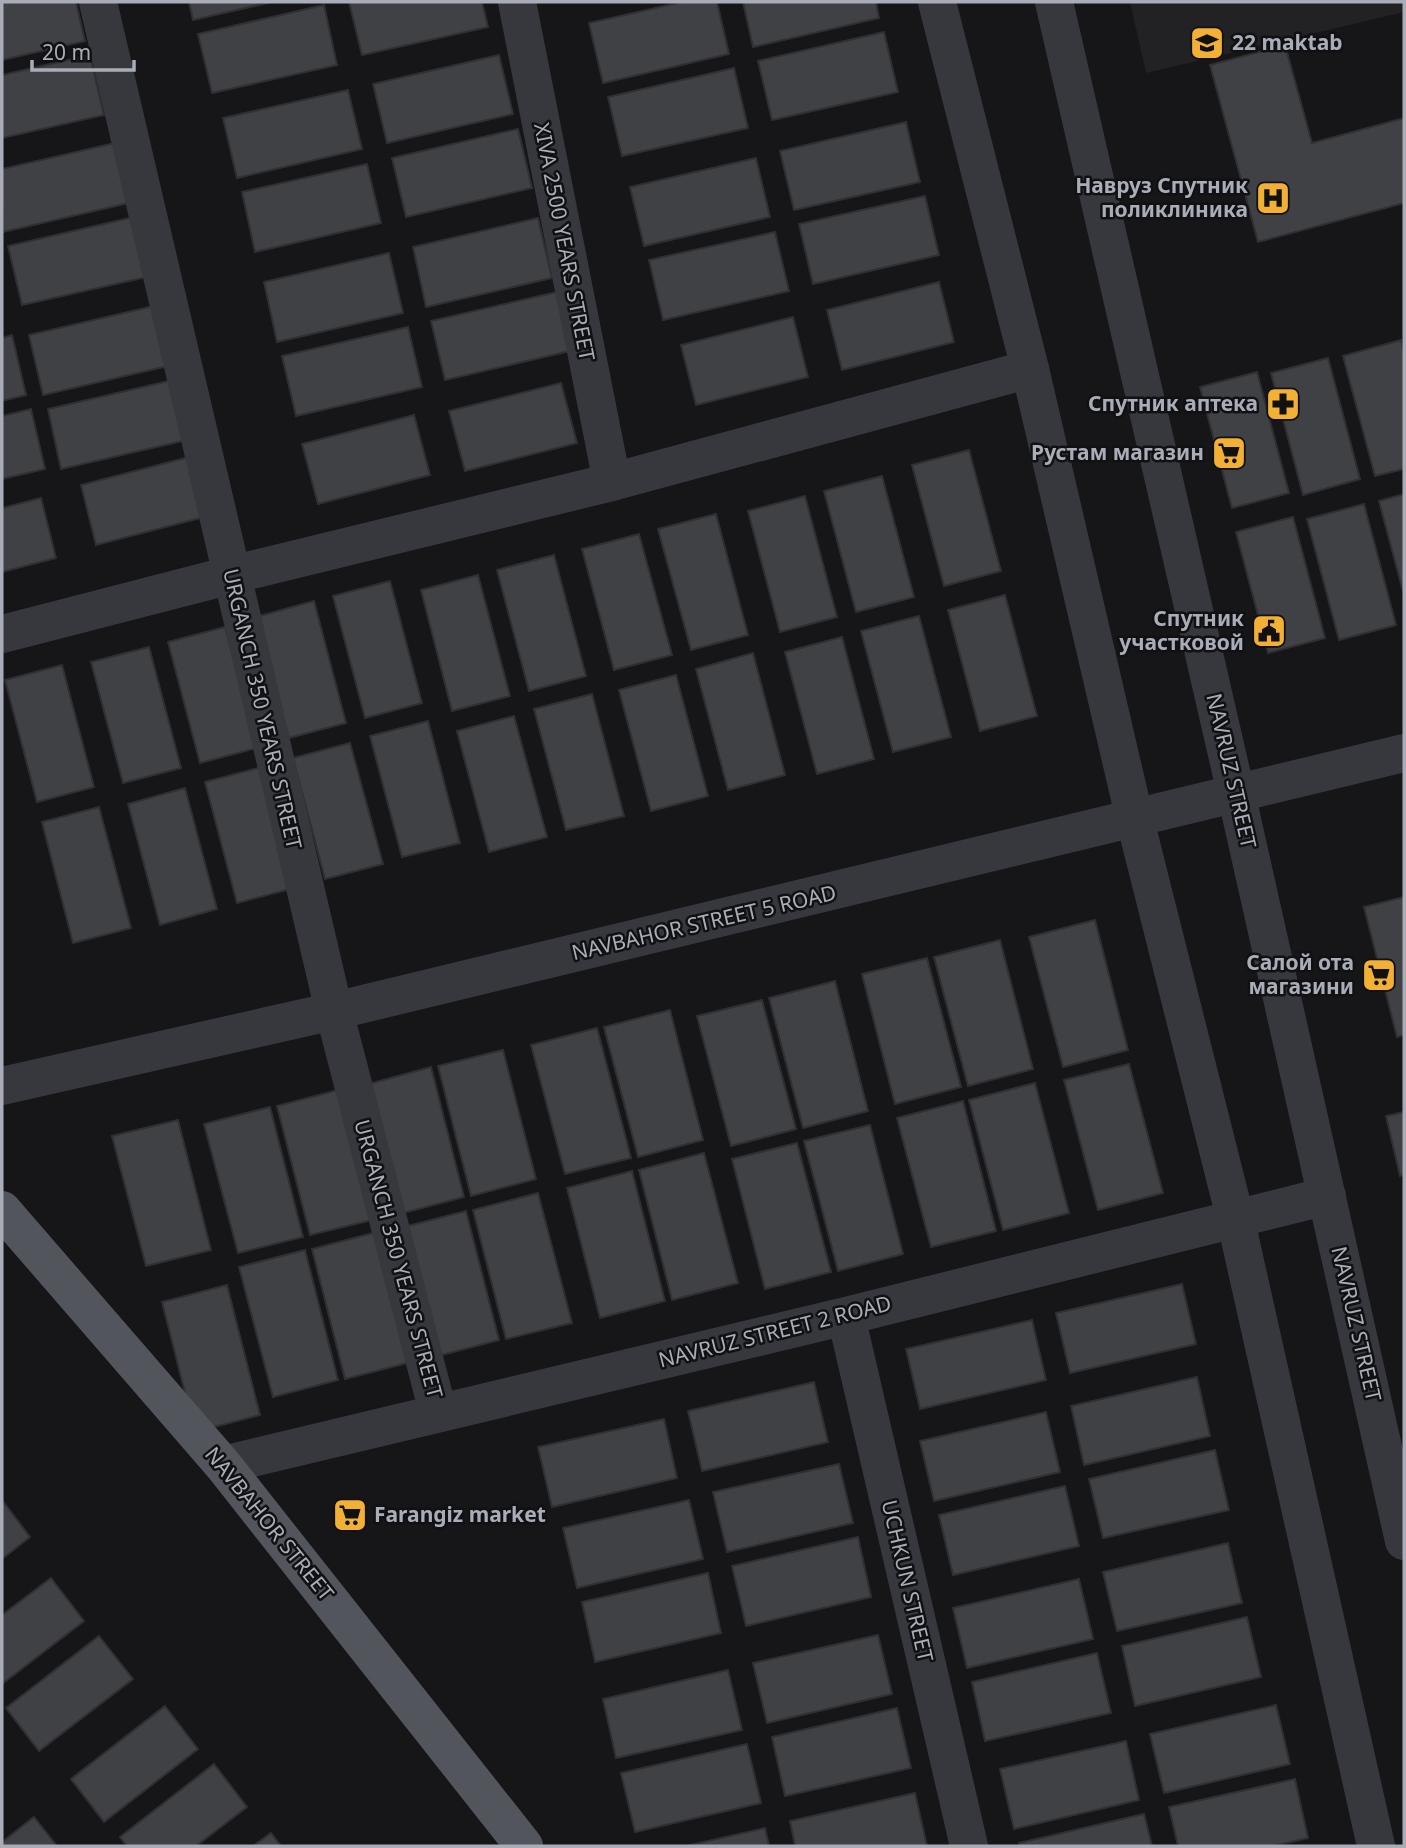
<svg xmlns="http://www.w3.org/2000/svg" width="1406" height="1848" font-family="'Noto Sans',sans-serif">
	<style>
		.built { fill: #222225 }
		.building { fill: #404145; stroke: #303034; stroke-width: 2 }
		.lines { fill: none; stroke-linecap: round; stroke-linejoin: round }
		.minor { stroke: #37383d; stroke-width: 38 }
		.major { stroke: #53555c; stroke-width: 38 }
		.labels { text-anchor: middle; stroke-width: 5; stroke-linejoin: round; paint-order: stroke }
		.poi-label { font-size: 21px; font-weight: bold; fill: #a8adb8; stroke: #111113; text-anchor: end }
		.street-label { font-size: 21px; fill: #a8adb8; stroke: #111113 }
	</style>
	<rect width="100%" height="100%" fill="#161618"/>
	<path class="built" d="M 1130,2 L 1404,2 L 1404,12 L 1146,73 Z"/>
	<g class="building">
		<path d="M 2,2 L 76,2 L 85,41 L 2,60 Z"/>
		<path d="M 189,2 L 272,2 L 193,20 Z"/>
		<path d="M 349,2 L 482,2 L 488,27 L 362,55 Z"/>
		<path d="M 682,2 L 717,2 L 729,54 L 603,83 L 589,23 Z"/>
		<path d="M 743,2 L 876,2 L 879,18 L 753,47 Z"/>
		<path d="M 324,5 L 337,65 L 212,93 L 198,34 Z"/>
		<path d="M 884,32 L 898,92 L 772,120 L 758,61 Z"/>
		<path d="M 1285,45 L 1312,143 L 1404,118 L 1404,203 L 1258,242 L 1210,65 Z"/>
		<path d="M 90,55 L 104,115 L 2,138 L 2,75 Z"/>
		<path d="M 499,55 L 513,114 L 387,143 L 373,84 Z"/>
		<path d="M 734,68 L 748,128 L 622,156 L 608,97 Z"/>
		<path d="M 348,90 L 362,149 L 237,178 L 223,118 Z"/>
		<path d="M 906,122 L 920,182 L 794,210 L 780,151 Z"/>
		<path d="M 518,129 L 532,188 L 406,217 L 392,158 Z"/>
		<path d="M 115,143 L 129,203 L 3,232 L 2,169 Z"/>
		<path d="M 756,158 L 770,217 L 644,246 L 630,187 Z"/>
		<path d="M 367,164 L 381,223 L 255,252 L 242,192 Z"/>
		<path d="M 925,196 L 939,255 L 813,284 L 799,224 Z"/>
		<path d="M 134,217 L 147,277 L 22,305 L 8,246 Z"/>
		<path d="M 538,218 L 552,278 L 426,307 L 413,247 Z"/>
		<path d="M 775,232 L 789,291 L 663,320 L 649,260 Z"/>
		<path d="M 389,253 L 403,313 L 277,342 L 264,282 Z"/>
		<path d="M 939,282 L 954,342 L 842,370 L 827,310 Z"/>
		<path d="M 557,292 L 570,351 L 445,380 L 431,321 Z"/>
		<path d="M 154,306 L 168,366 L 43,395 L 29,335 Z"/>
		<path d="M 793,317 L 808,377 L 696,405 L 681,345 Z"/>
		<path d="M 408,327 L 422,387 L 296,416 L 282,356 Z"/>
		<path d="M 12,335 L 26,395 L 2,401 L 2,338 Z"/>
		<path d="M 1401,340 L 1404,353 L 1404,469 L 1375,476 L 1343,356 Z"/>
		<path d="M 1328,358 L 1360,479 L 1303,495 L 1271,373 Z"/>
		<path d="M 1257,372 L 1289,493 L 1232,508 L 1200,387 Z"/>
		<path d="M 173,380 L 187,440 L 61,469 L 48,409 Z"/>
		<path d="M 561,383 L 577,443 L 465,471 L 449,411 Z"/>
		<path d="M 31,409 L 45,469 L 2,479 L 2,416 Z"/>
		<path d="M 414,415 L 430,475 L 318,504 L 302,444 Z"/>
		<path d="M 969,450 L 1001,571 L 944,586 L 912,465 Z"/>
		<path d="M 193,456 L 208,516 L 96,545 L 81,485 Z"/>
		<path d="M 882,476 L 914,597 L 856,612 L 824,491 Z"/>
		<path d="M 1404,494 L 1404,595 L 1379,501 Z"/>
		<path d="M 805,496 L 837,617 L 780,632 L 748,511 Z"/>
		<path d="M 41,498 L 56,558 L 2,572 L 2,508 Z"/>
		<path d="M 1364,504 L 1396,625 L 1339,640 L 1307,519 Z"/>
		<path d="M 716,514 L 748,635 L 691,650 L 658,529 Z"/>
		<path d="M 1293,517 L 1325,638 L 1268,653 L 1236,532 Z"/>
		<path d="M 639,534 L 672,655 L 614,670 L 582,549 Z"/>
		<path d="M 554,555 L 586,676 L 529,691 L 497,570 Z"/>
		<path d="M 478,575 L 510,696 L 452,711 L 421,590 Z"/>
		<path d="M 390,581 L 422,703 L 365,718 L 333,596 Z"/>
		<path d="M 1005,595 L 1037,716 L 980,731 L 948,610 Z"/>
		<path d="M 314,601 L 346,723 L 289,738 L 256,617 Z"/>
		<path d="M 919,616 L 951,737 L 893,752 L 861,631 Z"/>
		<path d="M 225,627 L 257,748 L 200,763 L 168,642 Z"/>
		<path d="M 842,637 L 874,759 L 817,774 L 785,652 Z"/>
		<path d="M 149,647 L 181,768 L 123,783 L 91,662 Z"/>
		<path d="M 753,653 L 785,775 L 728,790 L 696,669 Z"/>
		<path d="M 62,665 L 94,787 L 37,802 L 5,680 Z"/>
		<path d="M 676,675 L 708,796 L 651,811 L 619,690 Z"/>
		<path d="M 592,694 L 624,816 L 566,830 L 534,709 Z"/>
		<path d="M 514,716 L 547,837 L 489,852 L 457,731 Z"/>
		<path d="M 428,721 L 460,843 L 402,857 L 370,736 Z"/>
		<path d="M 350,743 L 383,864 L 325,879 L 293,758 Z"/>
		<path d="M 262,767 L 294,888 L 237,903 L 205,782 Z"/>
		<path d="M 185,788 L 217,909 L 160,925 L 128,804 Z"/>
		<path d="M 99,807 L 131,928 L 73,943 L 42,822 Z"/>
		<path d="M 1404,897 L 1404,1035 L 1397,1037 L 1364,907 Z"/>
		<path d="M 1095,920 L 1128,1050 L 1063,1067 L 1029,937 Z"/>
		<path d="M 1000,940 L 1033,1069 L 968,1086 L 934,957 Z"/>
		<path d="M 927,958 L 961,1087 L 895,1104 L 862,974 Z"/>
		<path d="M 835,981 L 868,1111 L 803,1128 L 769,998 Z"/>
		<path d="M 762,1000 L 796,1129 L 731,1146 L 697,1016 Z"/>
		<path d="M 670,1010 L 703,1140 L 638,1157 L 604,1027 Z"/>
		<path d="M 597,1028 L 631,1158 L 565,1174 L 531,1045 Z"/>
		<path d="M 503,1050 L 536,1179 L 471,1196 L 438,1066 Z"/>
		<path d="M 1129,1064 L 1163,1193 L 1098,1210 L 1064,1080 Z"/>
		<path d="M 431,1067 L 464,1197 L 399,1214 L 365,1085 Z"/>
		<path d="M 1035,1083 L 1069,1213 L 1003,1230 L 969,1100 Z"/>
		<path d="M 342,1089 L 376,1219 L 310,1235 L 277,1106 Z"/>
		<path d="M 963,1101 L 996,1231 L 931,1247 L 897,1118 Z"/>
		<path d="M 270,1107 L 303,1237 L 238,1253 L 204,1124 Z"/>
		<path d="M 1404,1112 L 1404,1174 L 1400,1176 L 1386,1116 Z"/>
		<path d="M 178,1120 L 211,1250 L 146,1266 L 112,1136 Z"/>
		<path d="M 870,1125 L 903,1254 L 838,1271 L 804,1141 Z"/>
		<path d="M 797,1143 L 831,1272 L 765,1289 L 732,1159 Z"/>
		<path d="M 704,1153 L 738,1283 L 672,1300 L 639,1170 Z"/>
		<path d="M 632,1171 L 665,1301 L 600,1318 L 567,1188 Z"/>
		<path d="M 538,1193 L 572,1323 L 506,1339 L 473,1210 Z"/>
		<path d="M 466,1211 L 499,1340 L 434,1357 L 400,1228 Z"/>
		<path d="M 377,1232 L 411,1362 L 345,1379 L 312,1249 Z"/>
		<path d="M 305,1250 L 338,1380 L 273,1397 L 239,1267 Z"/>
		<path d="M 1182,1284 L 1196,1344 L 1070,1373 L 1056,1313 Z"/>
		<path d="M 227,1285 L 260,1415 L 195,1432 L 162,1302 Z"/>
		<path d="M 1032,1320 L 1046,1380 L 920,1409 L 906,1349 Z"/>
		<path d="M 1197,1377 L 1210,1436 L 1084,1465 L 1071,1406 Z"/>
		<path d="M 814,1382 L 828,1442 L 702,1471 L 688,1411 Z"/>
		<path d="M 1046,1412 L 1060,1472 L 934,1501 L 920,1441 Z"/>
		<path d="M 664,1419 L 677,1478 L 552,1507 L 538,1447 Z"/>
		<path d="M 1215,1450 L 1229,1510 L 1103,1538 L 1089,1479 Z"/>
		<path d="M 839,1464 L 853,1523 L 727,1552 L 713,1492 Z"/>
		<path d="M 1065,1486 L 1079,1546 L 953,1575 L 939,1515 Z"/>
		<path d="M 2,1500 L 30,1537 L 2,1559 Z"/>
		<path d="M 689,1500 L 703,1559 L 577,1588 L 563,1528 Z"/>
		<path d="M 858,1537 L 871,1597 L 746,1626 L 732,1566 Z"/>
		<path d="M 1228,1543 L 1242,1603 L 1117,1631 L 1103,1572 Z"/>
		<path d="M 708,1573 L 721,1633 L 595,1662 L 582,1602 Z"/>
		<path d="M 51,1578 L 84,1621 L 2,1684 L 2,1615 Z"/>
		<path d="M 1079,1579 L 1093,1639 L 967,1668 L 953,1608 Z"/>
		<path d="M 1247,1617 L 1261,1677 L 1135,1706 L 1122,1646 Z"/>
		<path d="M 878,1635 L 892,1694 L 767,1723 L 753,1663 Z"/>
		<path d="M 99,1636 L 133,1679 L 39,1751 L 6,1708 Z"/>
		<path d="M 1097,1653 L 1111,1713 L 985,1741 L 972,1682 Z"/>
		<path d="M 728,1670 L 742,1730 L 616,1758 L 603,1699 Z"/>
		<path d="M 1276,1705 L 1290,1764 L 1164,1793 L 1150,1734 Z"/>
		<path d="M 165,1706 L 198,1749 L 104,1822 L 71,1779 Z"/>
		<path d="M 897,1708 L 911,1768 L 785,1796 L 772,1737 Z"/>
		<path d="M 1126,1741 L 1139,1800 L 1014,1829 L 1000,1769 Z"/>
		<path d="M 747,1744 L 761,1803 L 635,1832 L 621,1773 Z"/>
		<path d="M 214,1764 L 247,1807 L 196,1846 L 127,1846 L 120,1837 Z"/>
		<path d="M 1295,1779 L 1308,1838 L 1273,1846 L 1178,1846 L 1169,1807 Z"/>
		<path d="M 915,1793 L 927,1846 L 795,1846 L 790,1821 Z"/>
		<path d="M 1144,1814 L 1152,1846 L 1020,1846 L 1019,1843 Z"/>
		<path d="M 34,1817 L 57,1846 L 2,1846 L 2,1842 Z"/>
		<path d="M 765,1828 L 769,1846 L 686,1846 Z"/>
		<path d="M 271,1833 L 281,1846 L 253,1846 Z"/>
	</g>
	<g class="lines">
		<g class="minor">
			<path d="M 98,2 L 334,1011 L 438,1412"/>
			<path d="M 517,2 L 612,482"/>
			<path d="M 937,2 L 1030,369 L 1135,820 L 1235,1217 L 1376,1846"/>
			<path d="M 1054,2 L 1236,793 L 1404,1541"/>
			<path d="M 2,634 L 231,575 L 612,482 L 1030,369"/>
			<path d="M 2,1086 L 334,1011 L 1404,753"/>
			<path d="M 846,1316 L 969,1846"/>
			<path d="M 223,1465 L 846,1316 L 1327,1196"/>
		</g>
		<path class="major" d="M 2,1210 L 223,1465 L 524,1846"/>
	</g>
	<defs>
		<g id="school-square" transform="scale(1.75)"><rect x="-9" y="-9" width="18" height="18" rx="4" fill="#f2b134" stroke="#111113"/><path d="M0-5L7-2L0 1L-7-2ZM-4 1L0 2.5L4 1V4Q0 6-4 4Z" fill="#111"/></g>
		<g id="hospital-square" transform="scale(1.75)"><rect x="-9" y="-9" width="18" height="18" rx="4" fill="#f2b134" stroke="#111113"/><path d="M-5-5h3v3.5h4V-5h3V5h-3V1.5h-4V5h-3Z" fill="#111"/></g>
		<g id="pharmacy-square" transform="scale(1.75)"><rect x="-9" y="-9" width="18" height="18" rx="4" fill="#f2b134" stroke="#111113"/><path d="M-2-6h4v4h4v4h-4v4h-4v-4h-4v-4h4Z" fill="#111"/></g>
		<g id="supermarket-square" transform="scale(1.75)"><rect x="-9" y="-9" width="18" height="18" rx="4" fill="#f2b134" stroke="#111113"/><path d="M-6-5.5h2.5l.6 2H6L4.5 2H-2.5L-4.4-4H-6ZM-1.5 3.2a1.3 1.3 0 1 0 .1 0ZM3 3.2a1.3 1.3 0 1 0 .1 0Z" fill="#111"/></g>
		<g id="civic-square" transform="scale(1.75)"><rect x="-9" y="-9" width="18" height="18" rx="4" fill="#f2b134" stroke="#111113"/><path d="M-.6-6.5H3V-4.5H.6V-3L4-1V1h2V6H-6V1h2V-1L-.6-3ZM-1.2 2.5V6h2.4V2.5Z" fill="#111"/></g>
	</defs>
	<g fill-rule="evenodd">
		<use href="#school-square" x="1207" y="43"/>
		<use href="#hospital-square" x="1273" y="198"/>
		<use href="#pharmacy-square" x="1283" y="404"/>
		<use href="#supermarket-square" x="1229" y="453"/>
		<use href="#civic-square" x="1269" y="631"/>
		<use href="#supermarket-square" x="1379" y="975"/>
		<use href="#supermarket-square" x="350" y="1515"/>
	</g>
	<g class="labels">
		<g class="poi-label">
			<text x="1232" y="50" text-anchor="start">22 maktab</text>
			<text x="1248" y="193">Навруз Спутник<tspan x="1248" dy="24">поликлиника</tspan></text>
			<text x="1258" y="411">Спутник аптека</text>
			<text x="1204" y="460">Рустам магазин</text>
			<text x="1244" y="626">Спутник<tspan x="1244" dy="24">участковой</tspan></text>
			<text x="1354" y="970">Салой ота<tspan x="1354" dy="24">магазини</tspan></text>
			<text x="374" y="1522" text-anchor="start">Farangiz market</text>
		</g>
		<g class="street-label">
			<text transform="translate(564 242) rotate(79)" y="7">XIVA 2500 YEARS STREET</text>
			<text transform="translate(262 709) rotate(77)" y="7">URGANCH 350 YEARS STREET</text>
			<text transform="translate(1231 771) rotate(77)" y="7">NAVRUZ STREET</text>
			<text transform="translate(704 923) rotate(-13)" y="7">NAVBAHOR STREET 5 ROAD</text>
			<text transform="translate(398 1259) rotate(75)" y="7">URGANCH 350 YEARS STREET</text>
			<text transform="translate(1356 1324) rotate(77)" y="7">NAVRUZ STREET</text>
			<text transform="translate(775 1332) rotate(-14)" y="7">NAVRUZ STREET 2 ROAD</text>
			<text transform="translate(269 1524) rotate(51)" y="7">NAVBAHOR STREET</text>
			<text transform="translate(907 1581) rotate(77)" y="7">UCHKUN STREET</text>
		</g>
	</g>
	<rect width="1406" height="1848" fill="none" stroke="#a8adb8" stroke-width="7"/>
	<path d="M32 60v10h102v-10" fill="none" stroke="#a8adb8" stroke-width="3.5"/>
	<text x="42" y="60" font-size="21" fill="#a8adb8" stroke="#111113" stroke-width="5" paint-order="stroke">20 m</text>
</svg>
